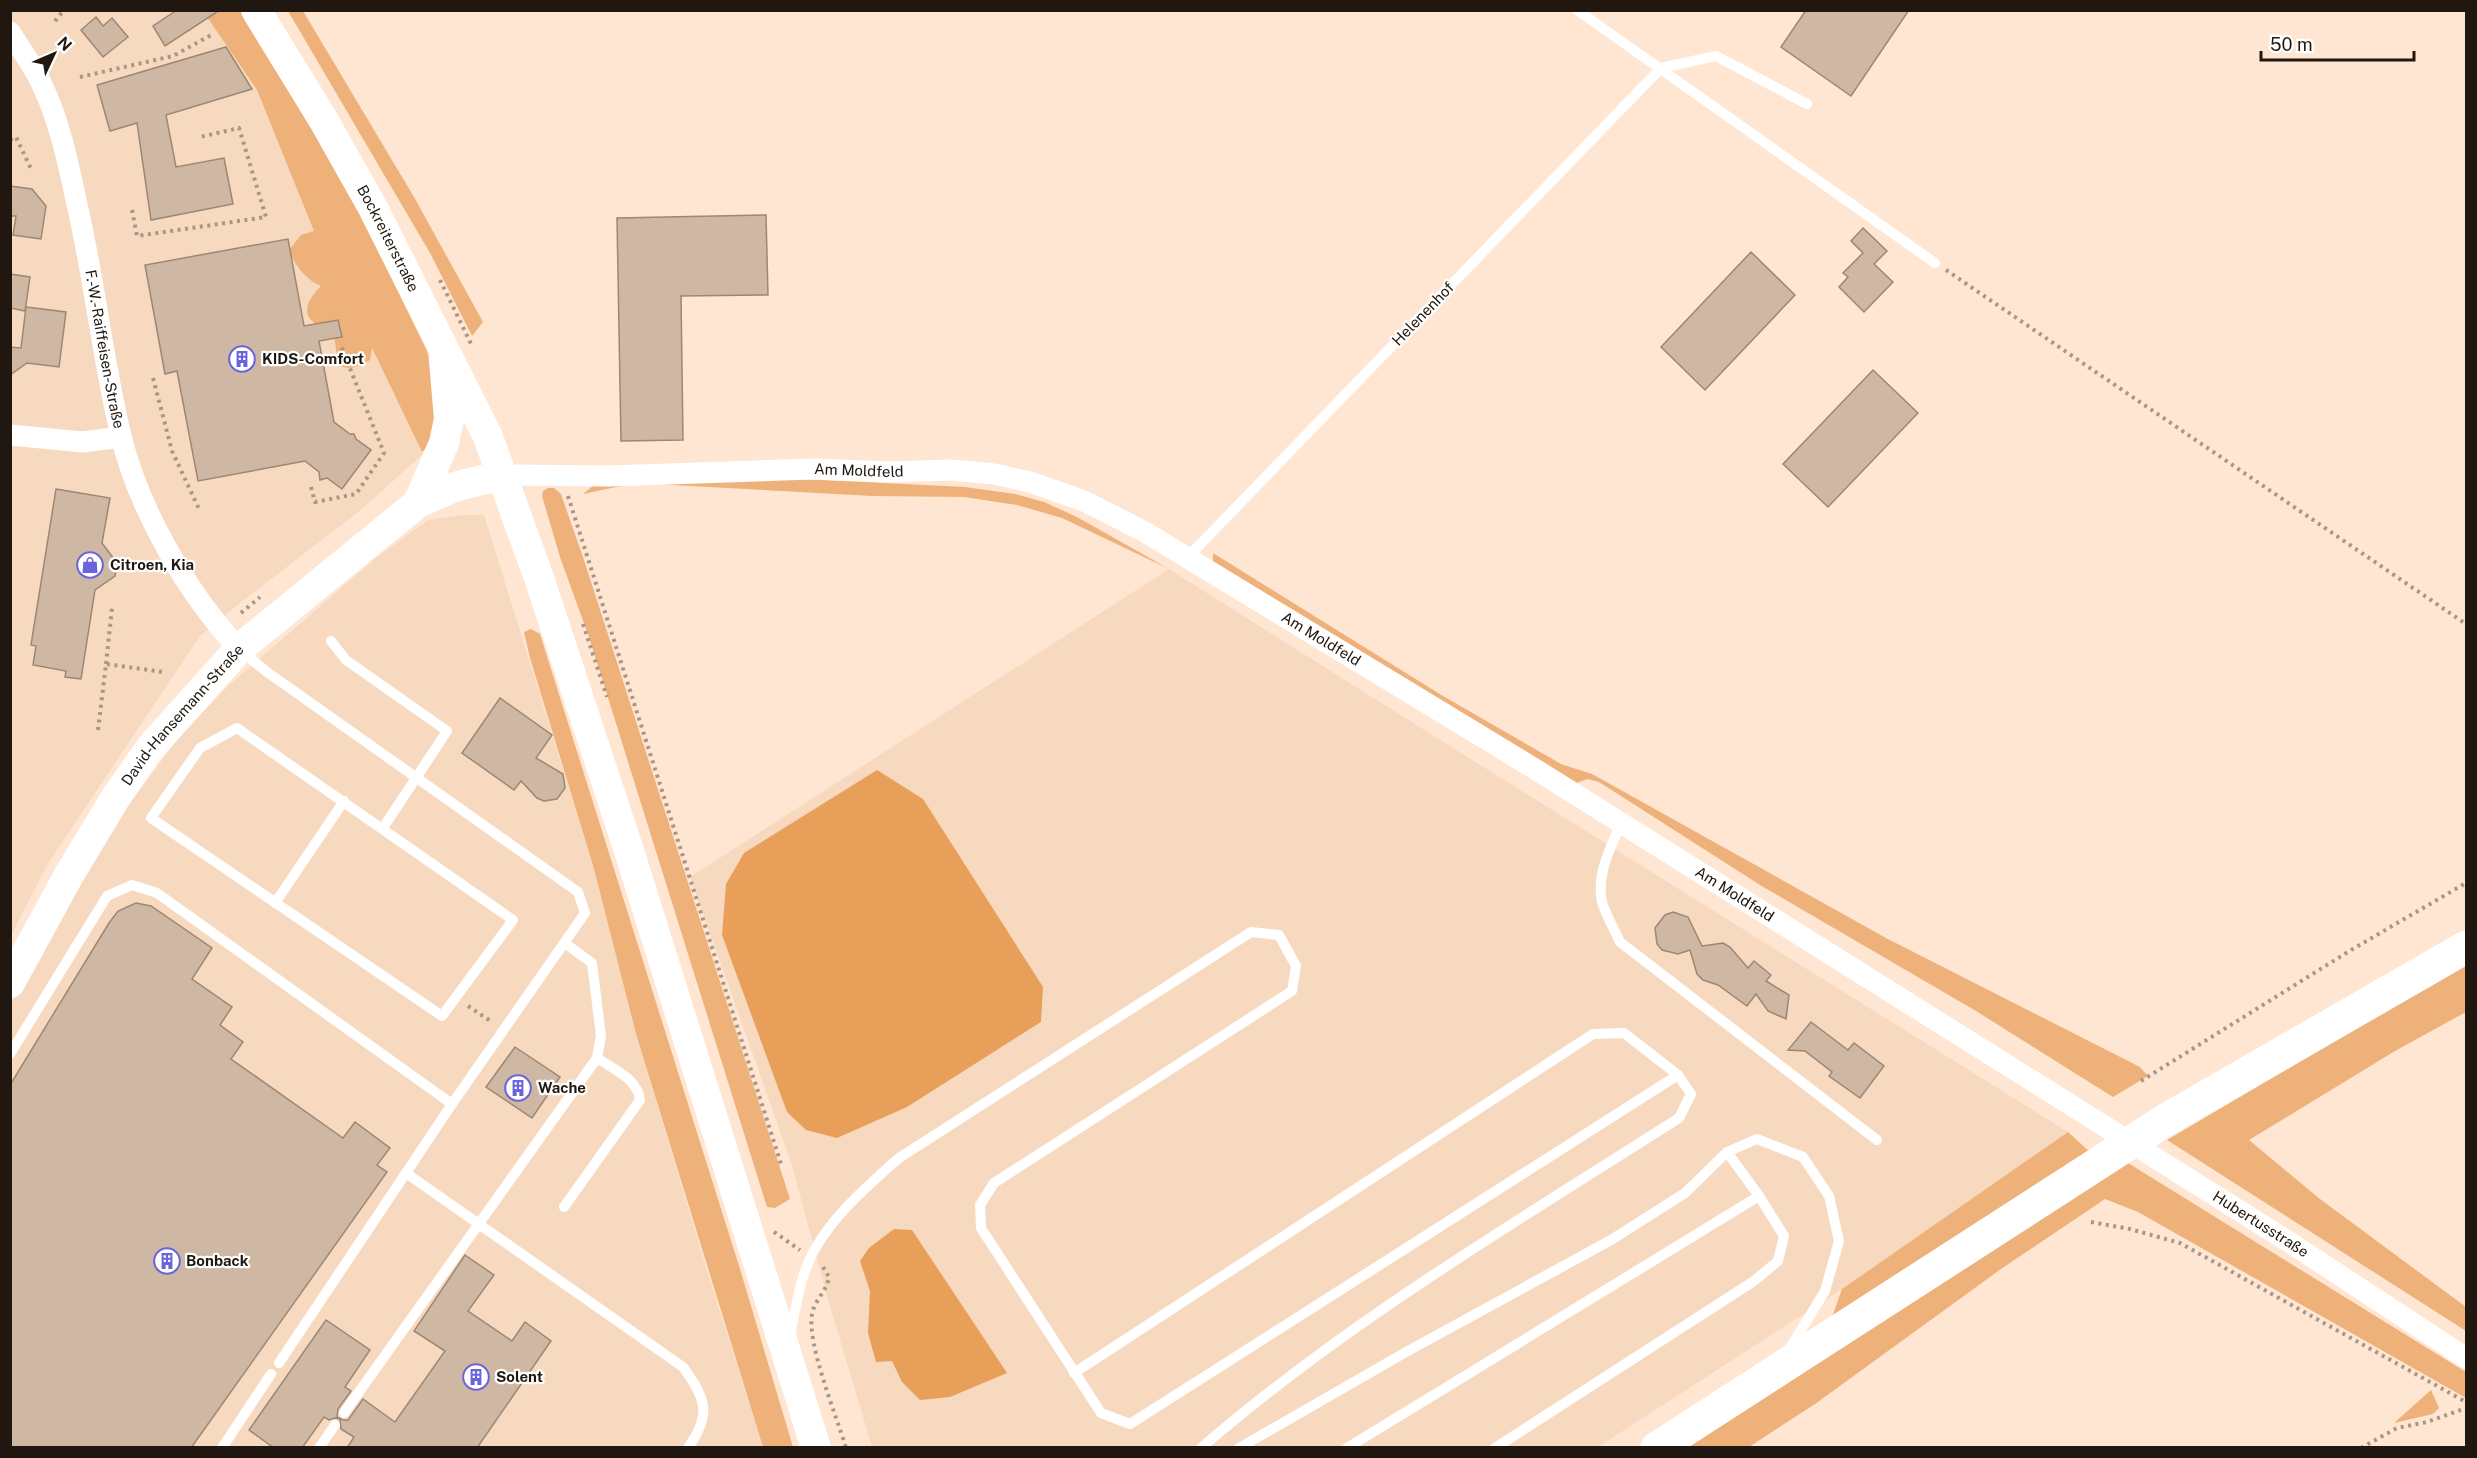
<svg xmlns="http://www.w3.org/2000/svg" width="2477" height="1458" font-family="'Public Sans',sans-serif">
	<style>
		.built { fill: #f7d9bf }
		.green { fill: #eeb17a }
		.water { fill: #e89f5a }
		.building { fill: #ceb7a3; stroke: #9d8774; stroke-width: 1.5 }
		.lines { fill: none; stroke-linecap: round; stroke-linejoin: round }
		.path { stroke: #a89686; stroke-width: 4; stroke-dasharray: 3 4.5; stroke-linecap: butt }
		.lane { stroke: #fff; stroke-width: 10 }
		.street { stroke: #fff; stroke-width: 21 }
		.secondary { stroke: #fff; stroke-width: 30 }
		.primary { stroke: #fff; stroke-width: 33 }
		.labels { text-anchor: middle; stroke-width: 4.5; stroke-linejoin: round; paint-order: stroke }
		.street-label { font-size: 15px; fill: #201810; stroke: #fff }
		.poi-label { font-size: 15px; font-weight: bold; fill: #201810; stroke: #fff; text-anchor: start }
	</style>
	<rect width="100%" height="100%" fill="#ffe6d2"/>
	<g class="built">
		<path d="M 11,11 L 205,11 L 257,90 L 315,231 L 423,454 L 362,509 L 240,603 L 200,636 L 49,862 L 11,935 Z"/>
		<path d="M 462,515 L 484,515 L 594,869 L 636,1034 L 709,1277 L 763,1447 L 11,1448 L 11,1002 L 119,818 L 179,737 L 228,686 L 377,557 L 428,520 Z"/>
		<path d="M 1169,569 L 1461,753 L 2068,1132 L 1842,1289 L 1598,1447 L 872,1447 L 827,1296 L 791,1162 L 690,877 Z"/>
	</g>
	<g class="green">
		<path d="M 203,11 L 241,11 L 347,186 L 427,351 L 440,412 L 439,437 L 422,452 L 372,348 L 370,360 C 358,367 352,370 338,366 L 334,333 C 304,322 298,310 321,286 C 307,281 294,264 289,250 L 301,235 L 314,231 L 257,90 Z"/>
		<path d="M 288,11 L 303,11 L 414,197 L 483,322 L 472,336 L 430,253 Z"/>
		<path d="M 702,474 L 965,487 L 1015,494 L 1044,502 L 1077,517 L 1169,569 L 1062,518 L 1017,505 L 964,497 L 872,496 L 635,483 L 583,494 L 594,485 Z"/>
		<path d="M 548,488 L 554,488 L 561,494 L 584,560 L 790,1199 L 775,1208 L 767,1207 L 590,640 L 560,557 L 542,496 L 543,491 Z"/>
		<path d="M 1213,553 L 1443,696 L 1561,764 L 1592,774 L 1886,938 L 2140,1067 L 2148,1076 L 2113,1097 L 1976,1011 L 1760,885 L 1599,782 L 1588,779 L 1576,783 L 1213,562 Z"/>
		<path d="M 531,629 L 540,634 L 740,1269 L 793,1447 L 763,1447 L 636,1034 L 594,869 L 530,658 L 524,632 Z"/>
		<path d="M 2466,964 L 2466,1012 L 2395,1051 L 2249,1140 L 2320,1199 L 2466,1307 L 2466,1331 L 2167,1140 Z"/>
		<path d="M 2068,1132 L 2091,1153 L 1830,1323 L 1842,1289 Z"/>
		<path d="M 2128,1163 L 2466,1372 L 2466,1398 L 2138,1212 L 2105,1199 L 2001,1269 L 1815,1404 L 1749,1447 L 1685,1448 Z"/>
		<path d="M 2431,1390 L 2439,1408 L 2433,1414 L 2394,1423 Z"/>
	</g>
	<g class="water">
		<path d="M 877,770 L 923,799 L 1043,987 L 1041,1022 L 907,1107 L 837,1138 L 806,1130 L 787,1112 L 722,935 L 726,884 L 744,853 Z"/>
		<path d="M 894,1229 L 912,1230 L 1007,1373 L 950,1397 L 920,1400 L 902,1382 L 892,1361 L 876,1362 L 868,1333 L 870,1291 L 860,1261 L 869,1248 Z"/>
	</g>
	<g class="building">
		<path d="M 177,10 L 220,10 L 165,46 L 153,26 Z"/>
		<path d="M 1806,10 L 1909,10 L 1851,96 L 1781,47 Z"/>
		<path d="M 96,17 L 103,26 L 112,18 L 128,37 L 103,57 L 81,30 Z"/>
		<path d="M 226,47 L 252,89 L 166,115 L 176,167 L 224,158 L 233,204 L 151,220 L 137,123 L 110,131 L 97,85 Z"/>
		<path d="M 10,186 L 32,189 L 46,206 L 41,239 L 13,235 L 16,216 L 10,216 Z"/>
		<path d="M 766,215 L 768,295 L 681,296 L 683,440 L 621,441 L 617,218 Z"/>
		<path d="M 1863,228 L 1887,251 L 1874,264 L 1893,282 L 1864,312 L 1839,287 L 1848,277 L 1843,273 L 1863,253 L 1851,241 Z"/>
		<path d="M 288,239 L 304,326 L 338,320 L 342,337 L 319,341 L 334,422 L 350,434 L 354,434 L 356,439 L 371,450 L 342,489 L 327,478 L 320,480 L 319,472 L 305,461 L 198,481 L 177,371 L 165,374 L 145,265 Z"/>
		<path d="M 1751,252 L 1795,295 L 1705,390 L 1661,347 Z"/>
		<path d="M 10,274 L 30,277 L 25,311 L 10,308 Z"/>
		<path d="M 26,307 L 66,312 L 59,367 L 27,363 L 10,375 L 10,347 L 21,348 Z"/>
		<path d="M 1873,370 L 1918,413 L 1828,507 L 1783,464 Z"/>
		<path d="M 56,489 L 110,498 L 102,543 L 117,563 L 115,576 L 95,590 L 81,679 L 65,677 L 66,671 L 33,665 L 36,646 L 31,645 Z"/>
		<path d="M 500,698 L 552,735 L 536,758 L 563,774 L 565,788 L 557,799 L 544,801 L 537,798 L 521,781 L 514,790 L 462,753 Z"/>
		<path d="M 136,903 L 151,906 L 212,948 L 192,979 L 232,1007 L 220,1025 L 243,1042 L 231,1059 L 343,1138 L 355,1122 L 390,1148 L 377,1165 L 387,1172 L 191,1448 L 10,1448 L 10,1085 L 109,923 L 118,911 Z"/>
		<path d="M 1673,912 L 1688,917 L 1702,946 L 1723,943 L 1730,947 L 1748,968 L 1754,961 L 1771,975 L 1766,981 L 1789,995 L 1786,1019 L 1768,1011 L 1756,994 L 1747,1006 L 1718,985 L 1703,980 L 1697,974 L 1690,950 L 1678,954 L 1662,950 L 1657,944 L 1655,928 L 1665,915 Z"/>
		<path d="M 1811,1022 L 1848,1050 L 1854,1043 L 1884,1066 L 1860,1098 L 1829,1076 L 1832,1072 L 1805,1051 L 1788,1050 Z"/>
		<path d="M 515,1047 L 560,1077 L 532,1118 L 486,1087 Z"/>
		<path d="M 465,1255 L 494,1275 L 468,1311 L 512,1341 L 525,1322 L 551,1341 L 477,1448 L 347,1448 L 354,1437 L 341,1429 L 340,1419 L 335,1418 L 329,1420 L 324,1417 L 302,1448 L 274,1448 L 249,1430 L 326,1320 L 370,1350 L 345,1387 L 351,1391 L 338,1409 L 337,1417 L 343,1420 L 348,1420 L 363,1399 L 395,1422 L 445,1351 L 414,1331 Z"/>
	</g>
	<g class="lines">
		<g class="path">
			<path d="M 55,21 L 64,10"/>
			<path d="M 80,77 L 173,56 L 213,34"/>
			<path d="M 10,140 L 16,137 L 32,171"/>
			<path d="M 132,210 L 137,236 L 266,217 L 239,128 L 200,137"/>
			<path d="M 1946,270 L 2466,624"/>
			<path d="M 440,280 L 472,346"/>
			<path d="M 153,378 L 172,451 L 199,509"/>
			<path d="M 311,487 L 315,502 L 356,494 L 384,453 L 341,346"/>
			<path d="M 568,496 L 781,1164"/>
			<path d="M 241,613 L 260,597"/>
			<path d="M 583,624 L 607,697"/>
			<path d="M 106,664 L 112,608"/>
			<path d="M 98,730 L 106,664 L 163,672"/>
			<path d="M 468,1006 L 492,1022"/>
			<path d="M 2141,1081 L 2351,950 L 2466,883"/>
			<path d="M 2091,1222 L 2130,1229 L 2180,1243 L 2466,1402"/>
			<path d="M 774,1232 L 800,1250"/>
			<path d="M 823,1267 L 829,1277 C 827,1291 814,1301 812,1314 C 807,1345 836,1414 846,1448"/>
			<path d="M 2361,1448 L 2397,1428 L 2427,1422 L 2466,1408"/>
		</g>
		<g class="lane">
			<path d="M 1577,10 L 1935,263"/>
			<path d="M 1186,559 L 1661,68 L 1716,56 L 1807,104"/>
			<path d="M 331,641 L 346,660 L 447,731 L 383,828"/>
			<path d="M 241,651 L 267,672 L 578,892 L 585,913 L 452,1104 L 279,1363"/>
			<path d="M 237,728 L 513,920 L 442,1016 L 151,818 L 200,748 Z"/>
			<path d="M 1621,823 C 1611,847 1596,874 1602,902 C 1606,915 1614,929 1620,942 L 1877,1140"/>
			<path d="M 275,903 L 344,801"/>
			<path d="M 10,1054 L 107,896 L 132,885 L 157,893 L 452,1104"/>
			<path d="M 406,1173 L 683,1367 C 706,1399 712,1414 688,1448"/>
			<path d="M 564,1207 L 640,1100 C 638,1079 613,1069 597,1058"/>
			<path d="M 790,1337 C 794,1317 797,1295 804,1274 C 819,1227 863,1190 899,1158 L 1251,932 L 1279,935 L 1296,966 L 1292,991 L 994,1183 L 980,1205 L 981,1228 L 1101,1413 L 1130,1424 L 1678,1075"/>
			<path d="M 1074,1373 L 1593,1034 L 1624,1033 L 1678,1075 L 1691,1094 L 1679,1118 C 1516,1222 1348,1321 1201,1448"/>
			<path d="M 344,1413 L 597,1058 L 601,1036 L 592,963 L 566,944"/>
			<path d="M 222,1448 L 271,1374"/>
			<path d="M 319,1448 L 335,1425"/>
			<path d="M 1239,1448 L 1406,1352 L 1611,1240 L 1685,1193 L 1727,1152 L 1757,1139 L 1803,1157 L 1829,1196 L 1839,1241 L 1825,1291 L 1790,1348"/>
			<path d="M 1347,1448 L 1759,1196"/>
			<path d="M 1495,1448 L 1754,1281 L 1778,1261 L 1784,1236 L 1759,1196 L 1727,1152"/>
		</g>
		<g class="street">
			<path id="s1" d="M 10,32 C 21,50 35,68 43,87 C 61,125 69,168 78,209 C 95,284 103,361 121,436 C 139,510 187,593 239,649"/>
			<path d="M 10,435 L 83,442 L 121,437"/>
			<path id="s2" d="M 502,475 L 609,476 L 812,469 L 891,472 L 951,470 L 994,474 L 1030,482 L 1084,501 L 1145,532 L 1535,769 L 2286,1240 L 2466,1358"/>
		</g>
		<g class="secondary">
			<path id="s3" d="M 256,10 L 324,121 L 373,208 L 488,437 L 539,578 L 630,854 L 816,1448"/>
			<path d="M 418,503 L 444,443 L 449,419 L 444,361"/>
			<path id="s4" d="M 10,983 L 69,875 L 116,797 L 151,747 L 239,649 L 418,503 L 454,487 L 502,475"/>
		</g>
		<path class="primary" d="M 1657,1448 L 2164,1121 L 2466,947"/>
	</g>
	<defs>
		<g id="building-ring" transform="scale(1.35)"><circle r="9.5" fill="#fff" stroke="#6964dd" stroke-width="1.5"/><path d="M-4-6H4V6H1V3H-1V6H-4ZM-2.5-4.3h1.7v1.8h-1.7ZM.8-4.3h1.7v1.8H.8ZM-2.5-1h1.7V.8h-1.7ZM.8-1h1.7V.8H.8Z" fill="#6964dd"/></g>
		<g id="shop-ring" transform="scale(1.35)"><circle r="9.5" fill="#fff" stroke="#6964dd" stroke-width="1.5"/><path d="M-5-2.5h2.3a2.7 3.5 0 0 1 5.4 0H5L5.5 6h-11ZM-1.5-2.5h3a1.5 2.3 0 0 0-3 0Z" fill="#6964dd"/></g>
	</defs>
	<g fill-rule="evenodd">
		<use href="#building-ring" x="242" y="359"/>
		<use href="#shop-ring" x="90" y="565"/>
		<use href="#building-ring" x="518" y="1088"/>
		<use href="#building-ring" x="167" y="1261"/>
		<use href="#building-ring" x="476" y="1377"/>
	</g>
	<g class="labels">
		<g class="street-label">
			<text dy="5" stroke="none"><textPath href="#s3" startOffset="264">Bockreiterstraße</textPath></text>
			<text transform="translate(1423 314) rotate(-46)" y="5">Helenenhof</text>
			<text dy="5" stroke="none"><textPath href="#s1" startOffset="334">F.-W.-Raiffeisen-Straße</textPath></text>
			<text dy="5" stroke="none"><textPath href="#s2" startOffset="357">Am Moldfeld</textPath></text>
			<text dy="5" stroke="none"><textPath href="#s2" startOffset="861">Am Moldfeld</textPath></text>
			<text dy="5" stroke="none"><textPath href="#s4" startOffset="320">David-Hansemann-Straße</textPath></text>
			<text dy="5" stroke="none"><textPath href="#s2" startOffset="1347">Am Moldfeld</textPath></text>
			<text dy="5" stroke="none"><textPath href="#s2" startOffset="1968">Hubertusstraße</textPath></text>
		</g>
		<g class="poi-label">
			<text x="262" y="364">KIDS-Comfort</text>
			<text x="110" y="570">Citroen, Kia</text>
			<text x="538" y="1093">Wache</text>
			<text x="186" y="1266">Bonback</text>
			<text x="496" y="1382">Solent</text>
		</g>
	</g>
	<rect width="2477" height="1458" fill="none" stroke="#201810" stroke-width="24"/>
	<g transform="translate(54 54) rotate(46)" stroke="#ffffff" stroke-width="4.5" paint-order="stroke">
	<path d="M0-4.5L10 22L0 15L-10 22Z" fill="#201810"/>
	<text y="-9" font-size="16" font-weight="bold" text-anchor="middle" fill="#201810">N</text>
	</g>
	<path d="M2261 51v9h153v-9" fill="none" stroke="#201810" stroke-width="3"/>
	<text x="2270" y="51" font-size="18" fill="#201810" stroke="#ffffff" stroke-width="4.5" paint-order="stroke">50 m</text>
</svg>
